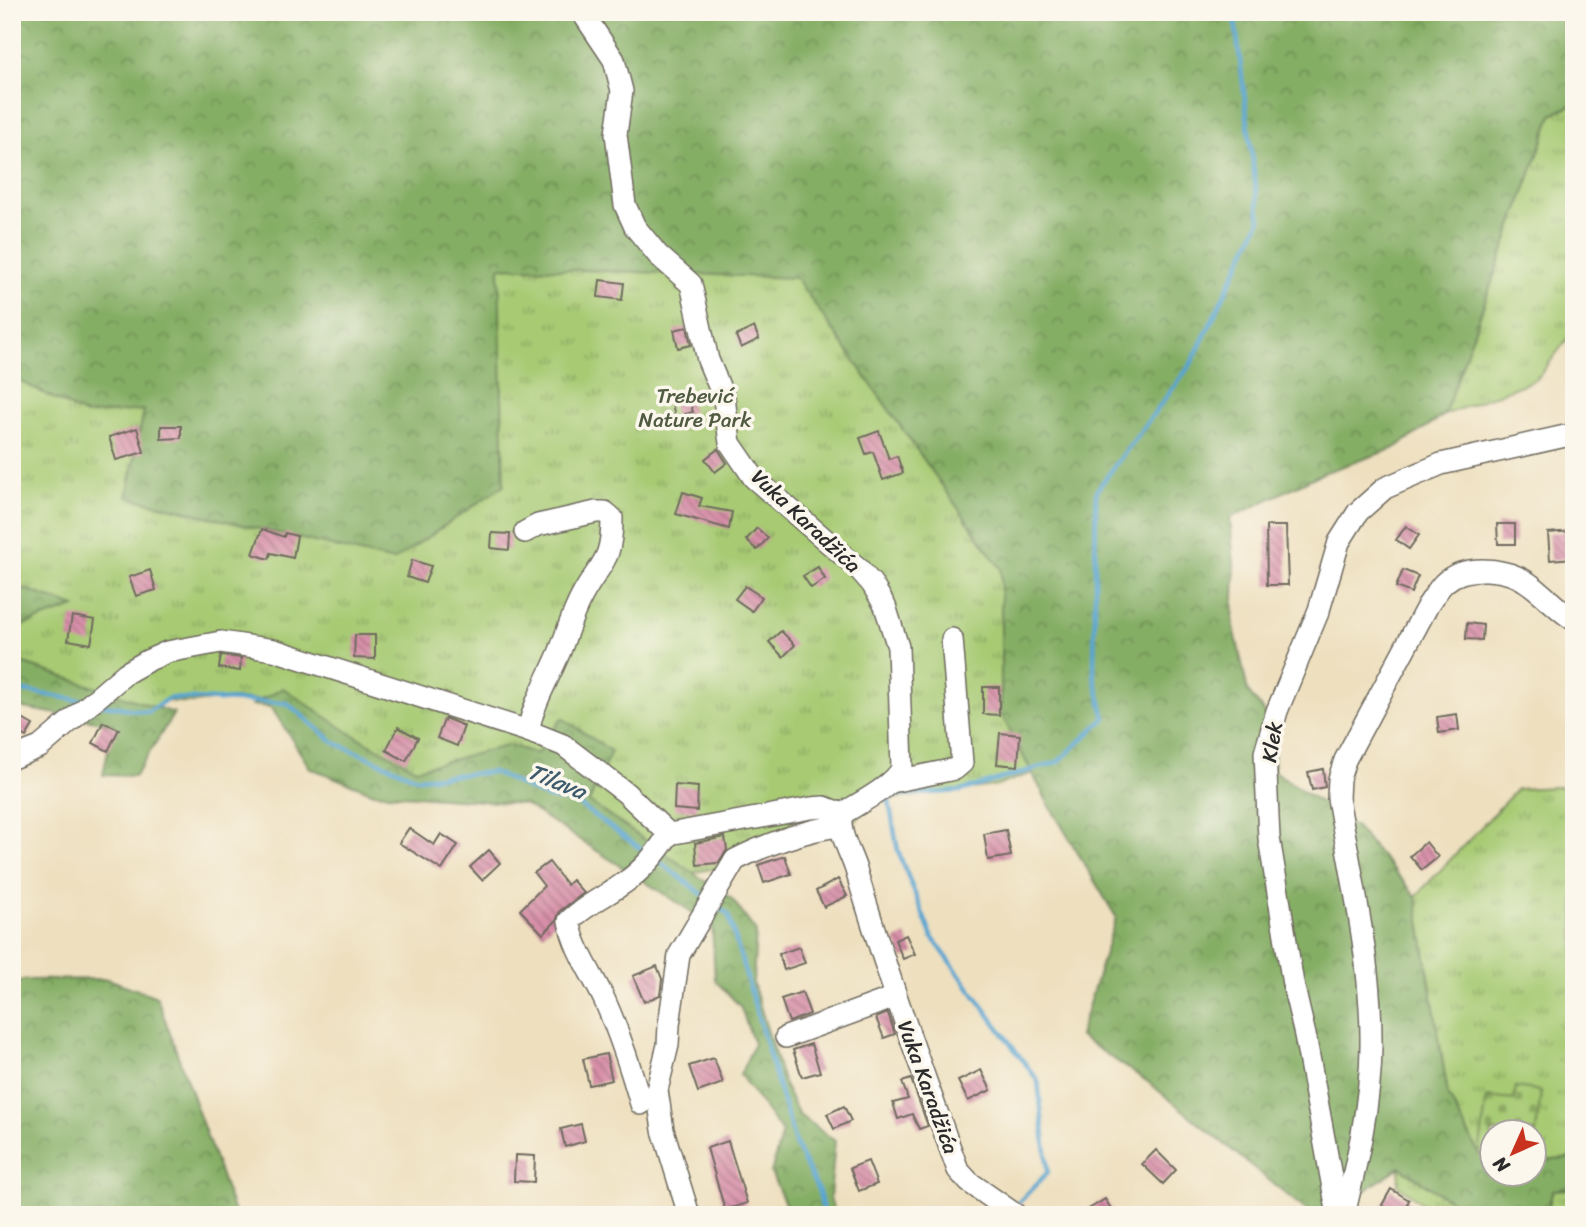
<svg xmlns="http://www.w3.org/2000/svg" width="1586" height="1227" font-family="Sriracha,sans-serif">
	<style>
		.grass { fill: url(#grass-tufts); stroke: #697a4f; stroke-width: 2 }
		.forest { fill: url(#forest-crowns); stroke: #586c48; stroke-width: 2 }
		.cemetery { fill: url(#cemetery-stones); stroke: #697a4f; stroke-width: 2 }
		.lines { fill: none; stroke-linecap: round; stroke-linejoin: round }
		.stream { stroke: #57a4d0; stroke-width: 4.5 }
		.building { fill: url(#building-back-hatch) }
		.minor-casing { stroke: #6f6a5f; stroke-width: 24 }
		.minor { stroke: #fff; stroke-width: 21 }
		.labels { text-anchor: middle; stroke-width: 7; stroke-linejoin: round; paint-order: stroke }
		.park-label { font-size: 21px; fill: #505b41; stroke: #fbf7ec }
		.street-label { font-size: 21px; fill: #2b2b2b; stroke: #fbf7ec }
		.water-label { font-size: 23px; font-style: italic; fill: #3d5b6d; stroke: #fbf7ec }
	</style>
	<defs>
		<pattern id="grass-tufts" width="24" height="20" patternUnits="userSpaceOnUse" patternTransform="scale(1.75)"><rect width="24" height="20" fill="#a7ca73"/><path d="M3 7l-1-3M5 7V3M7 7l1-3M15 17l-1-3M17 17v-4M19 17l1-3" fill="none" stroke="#88a45f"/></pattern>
		<pattern id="forest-crowns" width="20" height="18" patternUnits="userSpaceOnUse" patternTransform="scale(1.75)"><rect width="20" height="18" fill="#85ae65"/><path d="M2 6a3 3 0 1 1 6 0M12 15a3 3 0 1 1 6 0" fill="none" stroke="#6d8e53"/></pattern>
		<pattern id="cemetery-stones" width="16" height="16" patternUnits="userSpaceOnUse" patternTransform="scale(1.75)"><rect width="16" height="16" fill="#a7ca73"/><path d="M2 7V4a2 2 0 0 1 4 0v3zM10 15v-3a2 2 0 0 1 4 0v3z" fill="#88a45f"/></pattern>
		<pattern id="building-back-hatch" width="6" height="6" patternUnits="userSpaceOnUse" patternTransform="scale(1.75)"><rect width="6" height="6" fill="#d78fa8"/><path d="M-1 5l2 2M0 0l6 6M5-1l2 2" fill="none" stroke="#af7589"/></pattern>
	</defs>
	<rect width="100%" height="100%" fill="#fbf7ec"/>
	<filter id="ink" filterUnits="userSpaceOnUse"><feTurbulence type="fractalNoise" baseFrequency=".0143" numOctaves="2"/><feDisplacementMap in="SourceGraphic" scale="14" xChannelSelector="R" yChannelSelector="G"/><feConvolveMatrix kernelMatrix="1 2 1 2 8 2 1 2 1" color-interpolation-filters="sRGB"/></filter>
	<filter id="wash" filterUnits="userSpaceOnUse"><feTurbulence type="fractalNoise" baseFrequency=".00686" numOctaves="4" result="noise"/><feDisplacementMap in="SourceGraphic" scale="28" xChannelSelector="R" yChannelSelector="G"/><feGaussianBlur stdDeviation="1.57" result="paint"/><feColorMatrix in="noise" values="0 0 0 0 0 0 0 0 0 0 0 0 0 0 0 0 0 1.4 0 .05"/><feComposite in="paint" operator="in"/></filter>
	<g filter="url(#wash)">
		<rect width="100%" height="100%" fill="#eee0bf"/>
		<g class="grass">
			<path d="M 12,12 L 1240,12 L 1044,769 L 995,786 L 889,799 C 880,802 868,805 862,813 C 857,819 857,822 850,825 L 741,863 L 672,877 L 566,798 L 423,784 L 272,700 L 231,699 L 192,703 L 166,701 L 138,716 L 12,677 Z"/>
			<path d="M 1574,104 L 1574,330 L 1537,379 L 1444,415 L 1552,115 Z"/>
			<path d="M 1574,786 L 1574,1158 L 1534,1162 L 1534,1132 L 1492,1132 L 1491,1156 L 1479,1154 L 1448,1095 L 1416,896 L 1517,789 Z"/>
			<path d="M 1400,1167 L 1471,1215 L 1438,1215 L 1398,1185 Z"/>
			<path d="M 1574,1189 L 1574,1215 L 1546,1215 L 1553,1190 Z"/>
		</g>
		<g class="forest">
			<path d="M 12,12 L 1574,12 L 1574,104 L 1552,115 L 1444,415 L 1395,448 L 1323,473 L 1230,518 L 1235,575 L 1233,622 L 1248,692 L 1275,725 L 1274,771 L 1356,827 L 1416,896 L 1448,1095 L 1479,1154 L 1491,1156 L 1492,1174 L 1534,1174 L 1534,1162 L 1574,1158 L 1574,1189 L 1553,1190 L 1546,1215 L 1471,1215 L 1400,1167 L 1328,1215 L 1312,1215 L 1148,1082 L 1079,1036 L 1116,917 L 1048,803 L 1001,714 L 1001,569 L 796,278 L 499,267 L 504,485 L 393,561 L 127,497 L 144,410 L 86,415 L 12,377 Z"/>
			<path d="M 25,589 L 75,607 L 12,629 L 12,591 Z"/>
			<path d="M 12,660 L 174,713 L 135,776 L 103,775 L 113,724 L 12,706 Z"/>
			<path d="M 283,688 L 348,732 L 416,769 L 510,745 L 537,754 L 562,718 L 611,751 L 589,802 L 732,899 L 756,932 L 753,983 L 784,1085 L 799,1115 L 835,1141 L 830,1198 L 836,1215 L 790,1215 L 771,1173 L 782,1132 L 740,1075 L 754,1044 L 740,1006 L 715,980 L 712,925 L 524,804 L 374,793 L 310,768 L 271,707 L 252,705 Z"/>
			<path d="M 108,979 L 157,997 L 235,1215 L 12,1215 L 12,984 L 24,980 Z"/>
		</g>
		<path class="cemetery" d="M 1516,1087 L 1541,1091 L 1534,1148 L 1534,1132 L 1492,1132 L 1491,1156 L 1479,1154 L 1487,1097 L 1514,1100 Z"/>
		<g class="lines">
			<g class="stream">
				<path d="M 12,689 L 84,701"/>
				<path d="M 99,704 L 148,712 L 169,698 L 287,703 L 335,743 L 417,778 L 493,772 L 545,797 L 575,802 L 647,853"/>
				<path d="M 657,860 L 706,897"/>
				<path d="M 715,905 L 728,914 L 796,1146 L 819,1192 L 824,1215"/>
				<path d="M 1019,1202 L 1048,1172 L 1038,1081 L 932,937 L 898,851 L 888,796 L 960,791 L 1058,762 L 1105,718 L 1094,676 L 1096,491 L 1191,364 L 1260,221 L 1234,12"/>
			</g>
		</g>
		<g id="blocks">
			<g class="building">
				<path d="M 600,280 L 624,283 L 622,300 L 598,297 Z"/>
				<path d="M 687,327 L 691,345 L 678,348 L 674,330 Z"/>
				<path d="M 754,327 L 759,339 L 741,348 L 736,336 Z"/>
				<path d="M 689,399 L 693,412 L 675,417 L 672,403 Z"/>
				<path d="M 161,426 L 181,426 L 181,438 L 161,439 Z"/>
				<path d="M 137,428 L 144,452 L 116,460 L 109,437 Z"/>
				<path d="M 879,431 L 889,459 L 897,456 L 903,473 L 883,480 L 873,452 L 866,454 L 860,438 Z"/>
				<path d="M 718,449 L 727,463 L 715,472 L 705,459 Z"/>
				<path d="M 683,492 L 702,498 L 699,506 L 732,512 L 729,529 L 676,514 Z"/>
				<path d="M 1497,524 L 1515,524 L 1515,544 L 1498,544 Z"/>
				<path d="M 1266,526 L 1286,526 L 1288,585 L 1267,585 Z"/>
				<path d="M 1406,526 L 1419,535 L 1409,549 L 1396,540 Z"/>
				<path d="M 757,528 L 768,538 L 757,550 L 746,540 Z"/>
				<path d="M 262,529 L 284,537 L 285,533 L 297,536 L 293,558 L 271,553 L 269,559 L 253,554 Z"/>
				<path d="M 1572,531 L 1574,558 L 1550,560 L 1548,533 Z"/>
				<path d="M 492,533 L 510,534 L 509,550 L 491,548 Z"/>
				<path d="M 412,560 L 431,566 L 425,583 L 407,577 Z"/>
				<path d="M 818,567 L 825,579 L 811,588 L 803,576 Z"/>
				<path d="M 150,570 L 156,590 L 136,596 L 129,577 Z"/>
				<path d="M 1403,570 L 1418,576 L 1411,593 L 1396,587 Z"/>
				<path d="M 745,586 L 762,597 L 752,611 L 735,599 Z"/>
				<path d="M 72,616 L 95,620 L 91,644 L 68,640 Z"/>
				<path d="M 1467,623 L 1483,625 L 1482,640 L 1466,639 Z"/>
				<path d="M 781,631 L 795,645 L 783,657 L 769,642 Z"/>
				<path d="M 355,635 L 375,635 L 375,659 L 354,658 Z"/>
				<path d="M 221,655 L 241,658 L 240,671 L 219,668 Z"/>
				<path d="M 983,687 L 999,687 L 999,715 L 983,714 Z"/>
				<path d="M 1457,714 L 1459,730 L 1439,733 L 1437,717 Z"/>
				<path d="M 17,716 L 33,725 L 26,737 L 12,729 Z"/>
				<path d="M 445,718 L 464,726 L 457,746 L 437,738 Z"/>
				<path d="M 103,722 L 119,729 L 108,751 L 93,743 Z"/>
				<path d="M 398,727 L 418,738 L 406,761 L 386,750 Z"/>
				<path d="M 1000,733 L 1020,735 L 1018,766 L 997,764 Z"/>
				<path d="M 1323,769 L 1325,787 L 1312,790 L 1308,772 Z"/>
				<path d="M 675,785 L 698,787 L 697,811 L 674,809 Z"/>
				<path d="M 409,828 L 434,845 L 441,834 L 458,845 L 442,870 L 399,843 Z"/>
				<path d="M 1006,830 L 1011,856 L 988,860 L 984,834 Z"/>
				<path d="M 725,837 L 727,850 L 718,863 L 697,865 L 695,843 Z"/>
				<path d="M 1426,842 L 1438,857 L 1422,870 L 1410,856 Z"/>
				<path d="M 489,850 L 500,863 L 482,880 L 470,867 Z"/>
				<path d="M 785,856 L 791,874 L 764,883 L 758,865 Z"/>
				<path d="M 549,862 L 567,885 L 572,880 L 584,893 L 560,911 L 556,921 L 543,934 L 520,910 L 544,886 L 534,873 Z"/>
				<path d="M 838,879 L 847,896 L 824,907 L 816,891 Z"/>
				<path d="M 906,935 L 915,954 L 903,959 L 895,940 Z"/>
				<path d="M 799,947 L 805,963 L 784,970 L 779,954 Z"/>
				<path d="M 657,966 L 662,979 L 660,995 L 644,1002 L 633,976 Z"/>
				<path d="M 802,992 L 810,1014 L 789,1022 L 781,999 Z"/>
				<path d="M 888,1013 L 895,1034 L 884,1038 L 876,1018 Z"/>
				<path d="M 811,1044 L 820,1072 L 802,1077 L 793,1050 Z"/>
				<path d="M 606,1054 L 612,1080 L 589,1085 L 583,1059 Z"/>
				<path d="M 714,1058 L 723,1083 L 698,1092 L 689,1066 Z"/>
				<path d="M 981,1070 L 991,1090 L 968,1101 L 958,1081 Z"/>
				<path d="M 911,1079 L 928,1126 L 919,1129 L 912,1114 L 898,1119 L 893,1103 L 908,1099 L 902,1082 Z"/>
				<path d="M 844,1106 L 851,1121 L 834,1129 L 827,1114 Z"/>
				<path d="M 581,1124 L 585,1141 L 565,1147 L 561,1129 Z"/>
				<path d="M 728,1141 L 747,1203 L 725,1210 L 707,1148 Z"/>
				<path d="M 1156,1150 L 1176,1170 L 1163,1184 L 1142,1164 Z"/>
				<path d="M 515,1155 L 535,1156 L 534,1182 L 514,1181 Z"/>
				<path d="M 868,1161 L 877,1184 L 859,1191 L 850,1168 Z"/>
				<path d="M 1391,1189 L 1409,1200 L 1407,1204 L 1426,1215 L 1398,1215 L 1382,1205 Z"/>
				<path d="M 1105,1199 L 1115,1215 L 1079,1215 Z"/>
			</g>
		</g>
	</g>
	<g filter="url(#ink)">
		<use href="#blocks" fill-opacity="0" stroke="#6f6a5f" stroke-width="2"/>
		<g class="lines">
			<g class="minor-casing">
				<g id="minor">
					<path d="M 582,12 L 614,60 L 622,91 L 616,134 L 625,205 L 635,227 L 658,255 L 691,284 L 708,360 L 724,398 L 730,443 L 754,478 L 859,569 L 872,584 L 885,606 L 898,647 L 902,768 C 894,786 859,803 842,814"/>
					<path d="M 525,532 L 538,525 L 596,512 L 605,512 L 612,518 C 612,563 601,561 582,596 C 572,614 567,633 560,651 C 549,678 534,701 528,731"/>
					<path d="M 12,758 L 40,747 L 126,673 L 147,661 L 167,652 L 221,642 L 274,650 L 528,731 L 563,745 L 626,793 L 669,834 L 811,808 L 824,807 L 842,814 C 837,832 851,853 856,870 C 886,972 922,1071 958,1170 L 969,1182 L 1016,1215"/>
					<path d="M 891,782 L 955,769 L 962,763 L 952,639"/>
					<path d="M 786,1037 L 895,997"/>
					<path d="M 641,1104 C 631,1069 620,1035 605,1001 C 593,975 574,949 569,921 C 585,905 606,896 624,883 C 643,870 657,853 669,834"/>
					<path d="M 689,1215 L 663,1130 L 657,1090 L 668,1045 L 669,1025 L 679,955 L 735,860 C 764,845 808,829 840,826"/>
					<path d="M 1338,1215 L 1305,1035 L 1293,984 L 1269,838 L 1265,753 L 1277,711 L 1319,610 L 1339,542 L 1358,512 L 1385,488 L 1441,464 L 1574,434"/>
					<path d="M 1344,1215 C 1357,1161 1371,1102 1371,1046 C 1372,963 1352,880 1338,798 L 1339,779 L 1345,760 L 1428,605 C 1433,598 1438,589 1444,583 C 1465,563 1510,568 1531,585 C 1546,596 1558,610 1574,620"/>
				</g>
			</g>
			<use href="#minor" class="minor"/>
		</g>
	</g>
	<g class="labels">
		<g class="park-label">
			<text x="695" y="403">Trebević<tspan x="695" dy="24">Nature Park</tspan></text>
		</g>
		<g class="street-label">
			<text transform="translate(806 521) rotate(43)" y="7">Vuka Karadžića</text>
			<text transform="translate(1272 742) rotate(-81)" y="7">Klek</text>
			<text transform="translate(928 1087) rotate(70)" y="7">Vuka Karadžića</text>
		</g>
		<g class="water-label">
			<text transform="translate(557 781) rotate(22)" y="8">Tilava</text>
		</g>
	</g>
	<rect width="1586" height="1227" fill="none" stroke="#fbf7ec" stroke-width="42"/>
	<g transform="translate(1513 1153) rotate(225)"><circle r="33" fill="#fbf7ec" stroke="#a8a59f" stroke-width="2"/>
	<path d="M0-5L12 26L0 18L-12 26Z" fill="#c8321e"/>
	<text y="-10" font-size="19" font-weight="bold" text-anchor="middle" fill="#2b2b2b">N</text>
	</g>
</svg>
